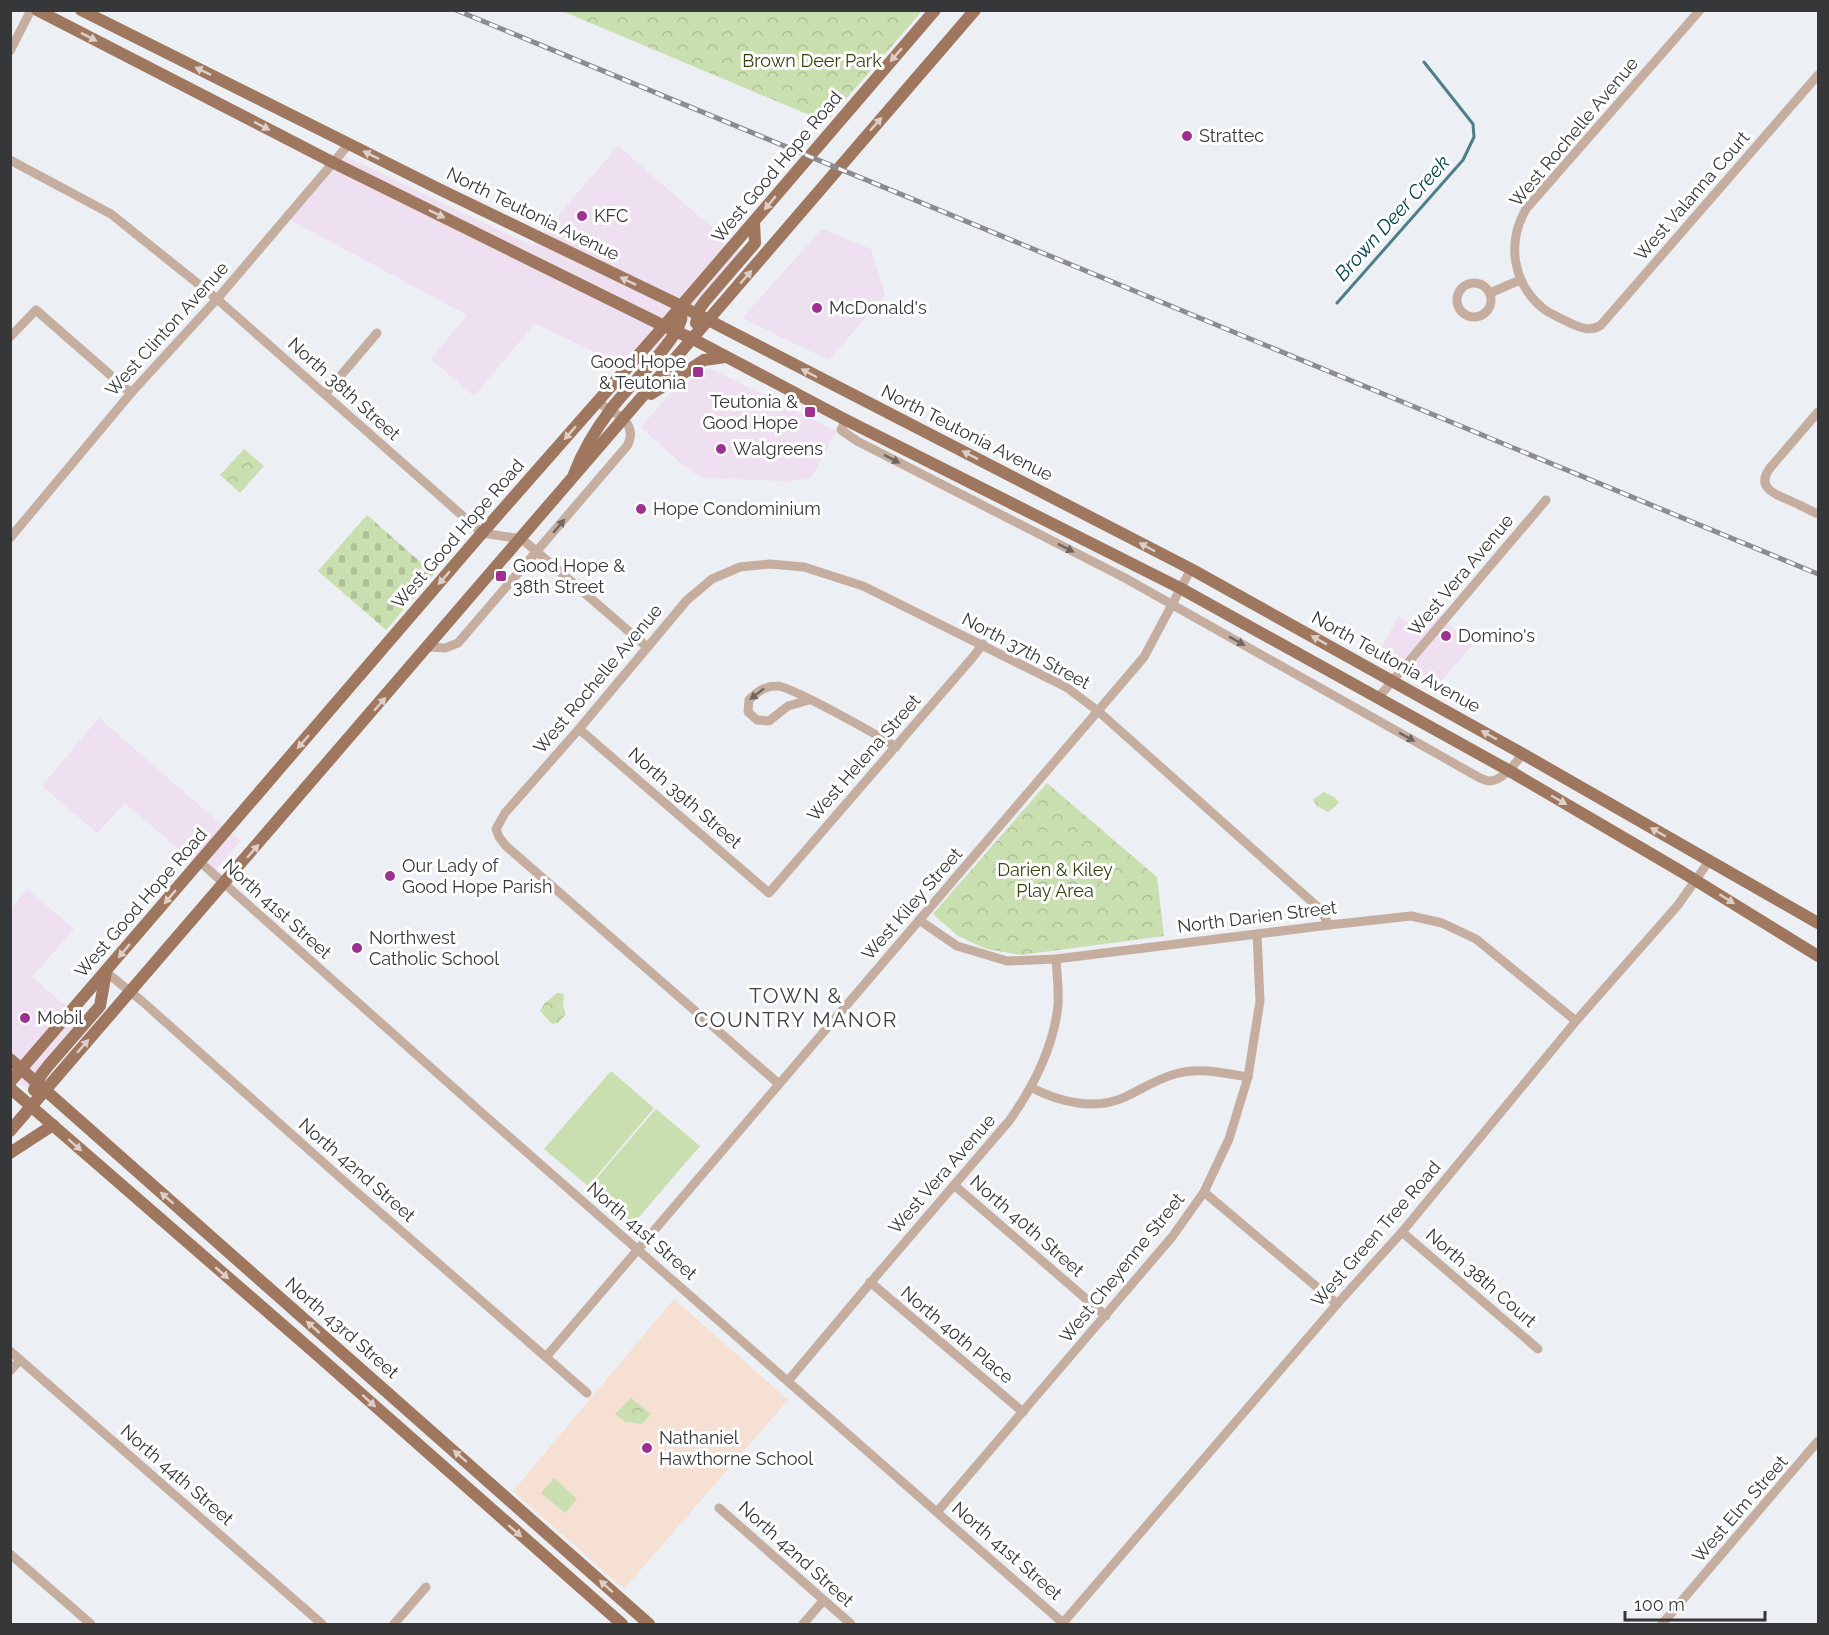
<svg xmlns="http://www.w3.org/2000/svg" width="1829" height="1635" font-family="Raleway,sans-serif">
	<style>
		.commercial { fill: #eedff1 }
		.education { fill: #f6e0d3 }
		.cemetery { fill: url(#cemetery-stones) }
		.park { fill: url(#park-crowns) }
		.garden { fill: #cadfaf }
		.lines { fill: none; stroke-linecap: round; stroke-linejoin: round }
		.stream { stroke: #4e7e89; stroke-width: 3 }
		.minor { stroke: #c5aea0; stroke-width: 9 }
		.major { stroke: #9f765e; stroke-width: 12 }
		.rail-casing { stroke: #8a8c8f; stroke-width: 5 }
		.rail { stroke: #fff; stroke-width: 3; stroke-dasharray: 9; stroke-linecap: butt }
		.oneway { fill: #ddcfc7 }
		.oneway2 { fill: #6f6762 }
		.poi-dot { fill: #9d3090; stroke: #fff; stroke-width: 2 }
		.labels { text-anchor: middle; stroke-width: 6; stroke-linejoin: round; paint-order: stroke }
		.park-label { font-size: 18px; fill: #32450d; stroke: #fff }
		.street-label { font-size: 18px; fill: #363739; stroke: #fff }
		.poi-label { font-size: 18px; fill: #363739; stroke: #fff; text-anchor: start }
		.water-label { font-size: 20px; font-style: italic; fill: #034550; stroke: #fff }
		.quarter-label { font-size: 21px; letter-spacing: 1.5px; fill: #414246; stroke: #fff }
	</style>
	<defs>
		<pattern id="cemetery-stones" width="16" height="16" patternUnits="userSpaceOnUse" patternTransform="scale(1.5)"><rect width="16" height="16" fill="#cadfaf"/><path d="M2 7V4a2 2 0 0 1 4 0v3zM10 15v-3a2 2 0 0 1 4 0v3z" fill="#aec097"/></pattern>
		<pattern id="park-crowns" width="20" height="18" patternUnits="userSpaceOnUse" patternTransform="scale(1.5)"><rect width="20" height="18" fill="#cadfaf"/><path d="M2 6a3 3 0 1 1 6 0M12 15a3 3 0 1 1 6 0" fill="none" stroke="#aec097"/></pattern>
	</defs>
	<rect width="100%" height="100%" fill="#eceff3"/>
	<g class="commercial">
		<path d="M 618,146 L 744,255 L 641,375 L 535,323 L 474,396 L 431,359 L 467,315 L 287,218 L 341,154 L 532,246 Z"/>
		<path d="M 822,229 L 871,249 L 885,295 L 829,360 L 742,318 Z"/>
		<path d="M 710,368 L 836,431 L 811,478 L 787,481 L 701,478 L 683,465 L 645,431 L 641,427 L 670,394 Z"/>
		<path d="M 1399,616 L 1422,634 L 1439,616 L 1472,645 L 1437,686 L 1376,657 Z"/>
		<path d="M 99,718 L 240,841 L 210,876 L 125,803 L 97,833 L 42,786 Z"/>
		<path d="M 27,889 L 74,929 L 32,977 L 84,1022 L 27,1089 L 11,1074 L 11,909 Z"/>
	</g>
	<path class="education" d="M 674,1299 L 788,1400 L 624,1589 L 513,1491 Z"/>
	<path class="cemetery" d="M 367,515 L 434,574 L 386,630 L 318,571 Z"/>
	<g class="park">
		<path d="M 562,11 L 922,10 L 922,11 L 826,122 Z"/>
		<path d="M 244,449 L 264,466 L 240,493 L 220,475 Z"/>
		<path d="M 1047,783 L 1157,877 L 1164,936 L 1021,955 L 987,949 L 958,936 L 933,914 Z"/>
		<path d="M 1324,792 L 1334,797 L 1339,802 L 1335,807 L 1328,812 L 1317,806 L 1313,799 Z"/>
		<path d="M 557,993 L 564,994 L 563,1006 L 566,1014 L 558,1023 L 552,1024 L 540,1011 L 545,1003 Z"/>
		<path d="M 631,1398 L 651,1414 L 642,1424 L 625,1422 L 615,1414 Z"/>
	</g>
	<g class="garden">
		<path d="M 611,1071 L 654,1108 L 588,1186 L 544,1149 Z"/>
		<path d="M 656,1109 L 700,1146 L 633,1224 L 590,1186 Z"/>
		<path d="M 554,1478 L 577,1499 L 565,1513 L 541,1493 Z"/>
	</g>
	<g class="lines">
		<path class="stream" d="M 1337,303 L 1463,160 L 1474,137 L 1473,124 L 1424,62"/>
		<g class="minor">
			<path d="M 1700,10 L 1526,209 C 1506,244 1513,285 1545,310 C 1553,315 1562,319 1570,323 C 1581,328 1591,332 1601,325 L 1818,75"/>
			<path d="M 10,51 L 31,10"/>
			<path d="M 10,160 L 111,214 L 217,299 L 482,533 L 522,539 L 647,647"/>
			<circle cx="1474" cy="300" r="17"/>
			<path d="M 1490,293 L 1520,280"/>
			<path d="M 10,337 L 36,310 L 131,393"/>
			<path d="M 325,394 L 377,333"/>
			<path d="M 1818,412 L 1770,468 C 1755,488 1776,495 1791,501 C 1800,505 1809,510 1818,514"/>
			<path d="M 846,420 L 841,430 L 857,441 L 1125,578 L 1480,778 C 1483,779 1486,781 1489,781 C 1503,781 1515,763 1523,754"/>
			<path d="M 10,538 L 131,393 L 217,299 L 349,144"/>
			<path d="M 428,647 L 445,648 L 458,643 L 627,446 C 640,422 614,413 597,402"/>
			<path d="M 1378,698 L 1546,500"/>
			<path d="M 809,700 L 788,706 L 769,721 L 757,720 L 748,712 L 749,700 C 757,692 764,686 777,686 C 789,685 881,737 896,747"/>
			<path d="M 579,729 L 769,893 L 973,657 L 983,644"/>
			<path d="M 200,862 L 482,1113 L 1063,1623"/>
			<path d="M 919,920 L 957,946 L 1007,961 L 1056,959 L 1329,925 L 1411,916 L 1442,923 L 1476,939 L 1576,1021"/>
			<path d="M 106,972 L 143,1002 L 344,1181 L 587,1393"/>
			<path d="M 779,1084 L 506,846 L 499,837 L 496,829 L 505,813 L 579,729 L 687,600 L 712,579 L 740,567 L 770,564 L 804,567 L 863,586 L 1066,687 L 1098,711 L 1320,909 L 1329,925"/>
			<path d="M 1032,1088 C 1060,1102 1095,1111 1125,1097 C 1142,1089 1157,1079 1175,1074 C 1200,1067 1224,1073 1248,1077"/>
			<path d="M 954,1185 L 1106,1316"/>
			<path d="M 1204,1192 L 1337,1304"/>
			<path d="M 1402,1232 L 1538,1349"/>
			<path d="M 870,1282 L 1023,1412"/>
			<path d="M 10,1351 L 322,1624"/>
			<path d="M 546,1357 L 1144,657 L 1191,569"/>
			<path d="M 10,1371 L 20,1360"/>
			<path d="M 788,1381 L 877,1275 L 1009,1121 C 1034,1086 1053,1049 1058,1006 C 1059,991 1057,974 1056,959"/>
			<path d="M 719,1508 L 851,1624"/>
			<path d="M 937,1512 L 1172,1237 L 1204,1192 L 1229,1139 L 1248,1077 L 1260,1001 L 1257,934"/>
			<path d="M 10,1554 L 91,1624"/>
			<path d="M 394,1624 L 426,1587"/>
			<path d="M 803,1624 L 823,1601"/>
			<path d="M 1062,1624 L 1337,1304 L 1402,1232 L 1576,1021 L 1678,905 L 1709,861"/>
			<path d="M 1662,1624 L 1818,1441"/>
		</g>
		<g class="major">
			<path d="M 37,10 L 334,163 L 664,326 L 693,339 L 846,420 L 1180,588 L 1508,770 L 1682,872 L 1818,956"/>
			<path d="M 81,10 L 441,190 L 681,306 L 1191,569 L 1523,754 L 1818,923"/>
			<path d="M 696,323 L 700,308 L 705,301 L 755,243 L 754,222"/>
			<path d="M 651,394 L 704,360 L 725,357"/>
			<path d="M 574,474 C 583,450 596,429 611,409 C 628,386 674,345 681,320 C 682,316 681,311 681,306"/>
			<path d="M 10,1059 L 649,1624"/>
			<path d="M 10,1082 L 482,533 L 664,326 L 935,10"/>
			<path d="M 10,1088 L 315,1353 L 622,1624"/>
			<path d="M 34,1090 L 41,1075 L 48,1066 L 100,1006 L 106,972"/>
			<path d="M 10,1131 L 975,10"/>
			<path d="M 10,1153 L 53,1125"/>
		</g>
		<g class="rail-casing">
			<path id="rail" d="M 456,10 L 1818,574"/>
		</g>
		<use href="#rail" class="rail"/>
	</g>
	<defs><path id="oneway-solid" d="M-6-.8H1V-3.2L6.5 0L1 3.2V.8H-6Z" transform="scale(1.5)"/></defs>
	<g class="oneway">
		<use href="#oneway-solid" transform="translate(89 37) rotate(27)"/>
		<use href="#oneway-solid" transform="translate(896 55) rotate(131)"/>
		<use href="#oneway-solid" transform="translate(203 71) rotate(-154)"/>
		<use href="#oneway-solid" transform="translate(876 124) rotate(-49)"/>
		<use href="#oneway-solid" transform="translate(262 126) rotate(27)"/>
		<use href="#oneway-solid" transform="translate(371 155) rotate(-154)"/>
		<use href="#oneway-solid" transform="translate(770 203) rotate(130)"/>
		<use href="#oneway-solid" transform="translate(437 214) rotate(26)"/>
		<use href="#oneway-solid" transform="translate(746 277) rotate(-49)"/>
		<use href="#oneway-solid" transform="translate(628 281) rotate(-154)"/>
		<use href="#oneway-solid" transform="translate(809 373) rotate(-152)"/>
		<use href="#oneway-solid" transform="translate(570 433) rotate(131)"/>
		<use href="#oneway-solid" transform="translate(970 455) rotate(-153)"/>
		<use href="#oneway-solid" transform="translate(1147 547) rotate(-152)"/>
		<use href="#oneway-solid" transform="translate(444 578) rotate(131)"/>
		<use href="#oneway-solid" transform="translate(1319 640) rotate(-151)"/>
		<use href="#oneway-solid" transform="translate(380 704) rotate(-49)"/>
		<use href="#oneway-solid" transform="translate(1489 735) rotate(-151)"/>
		<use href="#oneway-solid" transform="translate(303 742) rotate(131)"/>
		<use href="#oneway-solid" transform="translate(1559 800) rotate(30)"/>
		<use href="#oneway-solid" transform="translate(1658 832) rotate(-150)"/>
		<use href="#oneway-solid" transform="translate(253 851) rotate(-49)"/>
		<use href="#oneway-solid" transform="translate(170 897) rotate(130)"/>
		<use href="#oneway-solid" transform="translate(1727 899) rotate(32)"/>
		<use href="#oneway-solid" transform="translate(124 951) rotate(130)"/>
		<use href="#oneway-solid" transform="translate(83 1046) rotate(-49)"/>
		<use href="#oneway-solid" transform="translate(75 1145) rotate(41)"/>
		<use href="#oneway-solid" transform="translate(167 1198) rotate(-139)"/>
		<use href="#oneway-solid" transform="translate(222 1273) rotate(41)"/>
		<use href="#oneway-solid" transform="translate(313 1327) rotate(-138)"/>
		<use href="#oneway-solid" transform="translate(369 1401) rotate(42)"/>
		<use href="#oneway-solid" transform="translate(460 1456) rotate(-139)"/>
		<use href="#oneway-solid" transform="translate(515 1531) rotate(41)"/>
		<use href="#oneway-solid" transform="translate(606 1586) rotate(-138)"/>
	</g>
	<g class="oneway2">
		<use href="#oneway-solid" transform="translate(892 459) rotate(27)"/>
		<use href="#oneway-solid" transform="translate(559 526) rotate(-50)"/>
		<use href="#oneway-solid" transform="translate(1066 548) rotate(27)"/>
		<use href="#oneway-solid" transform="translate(1237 641) rotate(29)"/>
		<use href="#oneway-solid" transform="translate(757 694) rotate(142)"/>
		<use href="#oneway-solid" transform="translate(1407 737) rotate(29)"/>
	</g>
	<g class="poi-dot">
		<circle cx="1187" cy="136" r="6"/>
		<circle cx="582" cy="216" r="6"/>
		<circle cx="817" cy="308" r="6"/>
		<rect x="692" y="366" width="12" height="12" rx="3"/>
		<rect x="804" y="406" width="12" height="12" rx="3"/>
		<circle cx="721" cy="449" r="6"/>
		<circle cx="641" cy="509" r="6"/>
		<rect x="495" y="570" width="12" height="12" rx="3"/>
		<circle cx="1446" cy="636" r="6"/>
		<circle cx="390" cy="876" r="6"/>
		<circle cx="357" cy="948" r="6"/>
		<circle cx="25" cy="1018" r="6"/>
		<circle cx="647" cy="1448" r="6"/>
	</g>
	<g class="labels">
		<g class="park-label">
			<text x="812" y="67">Brown Deer Park</text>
			<text x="1055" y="876">Darien &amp; Kiley<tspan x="1055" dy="21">Play Area</tspan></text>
		</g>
		<g class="street-label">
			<text transform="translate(1574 132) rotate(-50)" y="6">West Rochelle Avenue</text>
			<text transform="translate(777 167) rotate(-50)" y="6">West Good Hope Road</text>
			<text transform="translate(1692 196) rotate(-49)" y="6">West Valanna Court</text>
			<text transform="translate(533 214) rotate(26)" y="6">North Teutonia Avenue</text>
			<text transform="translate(167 329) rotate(-48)" y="6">West Clinton Avenue</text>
			<text transform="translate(344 389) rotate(42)" y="6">North 38th Street</text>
			<text transform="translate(967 433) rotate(27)" y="6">North Teutonia Avenue</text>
			<text transform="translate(458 534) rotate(-49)" y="6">West Good Hope Road</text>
			<text transform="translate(1461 575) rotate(-50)" y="6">West Vera Avenue</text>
			<text transform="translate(1026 651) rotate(28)" y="6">North 37th Street</text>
			<text transform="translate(1396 662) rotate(29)" y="6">North Teutonia Avenue</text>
			<text transform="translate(598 679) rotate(-50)" y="6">West Rochelle Avenue</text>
			<text transform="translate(864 758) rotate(-49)" y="6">West Helena Street</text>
			<text transform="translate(685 798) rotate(41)" y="6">North 39th Street</text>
			<text transform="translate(141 903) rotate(-49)" y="6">West Good Hope Road</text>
			<text transform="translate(912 904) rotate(-49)" y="6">West Kiley Street</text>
			<text transform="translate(277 909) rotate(42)" y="6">North 41st Street</text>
			<text transform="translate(1257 917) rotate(-7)" y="6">North Darien Street</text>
			<text transform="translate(357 1170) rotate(41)" y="6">North 42nd Street</text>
			<text transform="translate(942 1174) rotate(-49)" y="6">West Vera Avenue</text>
			<text transform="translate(1027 1226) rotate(41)" y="6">North 40th Street</text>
			<text transform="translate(642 1231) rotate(41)" y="6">North 41st Street</text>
			<text transform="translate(1376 1234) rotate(-49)" y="6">West Green Tree Road</text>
			<text transform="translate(1122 1268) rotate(-51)" y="6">West Cheyenne Street</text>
			<text transform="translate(1481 1278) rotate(41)" y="6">North 38th Court</text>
			<text transform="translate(342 1328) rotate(41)" y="6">North 43rd Street</text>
			<text transform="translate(957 1335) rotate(40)" y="6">North 40th Place</text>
			<text transform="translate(177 1475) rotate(41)" y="6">North 44th Street</text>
			<text transform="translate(1740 1509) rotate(-49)" y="6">West Elm Street</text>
			<text transform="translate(1007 1551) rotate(41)" y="6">North 41st Street</text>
			<text transform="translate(796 1554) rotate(42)" y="6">North 42nd Street</text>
		</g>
		<g class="poi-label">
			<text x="1199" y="142">Strattec</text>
			<text x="594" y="222">KFC</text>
			<text x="829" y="314">McDonald's</text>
			<text x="686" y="368" text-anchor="end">Good Hope<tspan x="686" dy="21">&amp; Teutonia</tspan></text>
			<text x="798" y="408" text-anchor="end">Teutonia &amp;<tspan x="798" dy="21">Good Hope</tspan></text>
			<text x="733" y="455">Walgreens</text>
			<text x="653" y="515">Hope Condominium</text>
			<text x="513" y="572">Good Hope &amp;<tspan x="513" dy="21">38th Street</tspan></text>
			<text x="1458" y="642">Domino's</text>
			<text x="402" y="872">Our Lady of<tspan x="402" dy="21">Good Hope Parish</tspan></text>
			<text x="369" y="944">Northwest<tspan x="369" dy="21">Catholic School</tspan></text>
			<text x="37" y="1024">Mobil</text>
			<text x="659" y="1444">Nathaniel<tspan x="659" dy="21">Hawthorne School</tspan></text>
		</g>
		<g class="water-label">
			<text transform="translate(1392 218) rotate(-48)" y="7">Brown Deer Creek</text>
		</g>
		<g class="quarter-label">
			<text x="796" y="1003">TOWN &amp;<tspan x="796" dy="24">COUNTRY MANOR</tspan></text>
		</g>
	</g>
	<rect width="1829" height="1635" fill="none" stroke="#363739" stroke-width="24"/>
	<path d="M1625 1611v9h140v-9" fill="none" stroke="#363739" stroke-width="3"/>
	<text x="1634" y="1611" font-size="18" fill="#363739" stroke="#ffffff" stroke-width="4.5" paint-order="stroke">100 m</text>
</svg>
